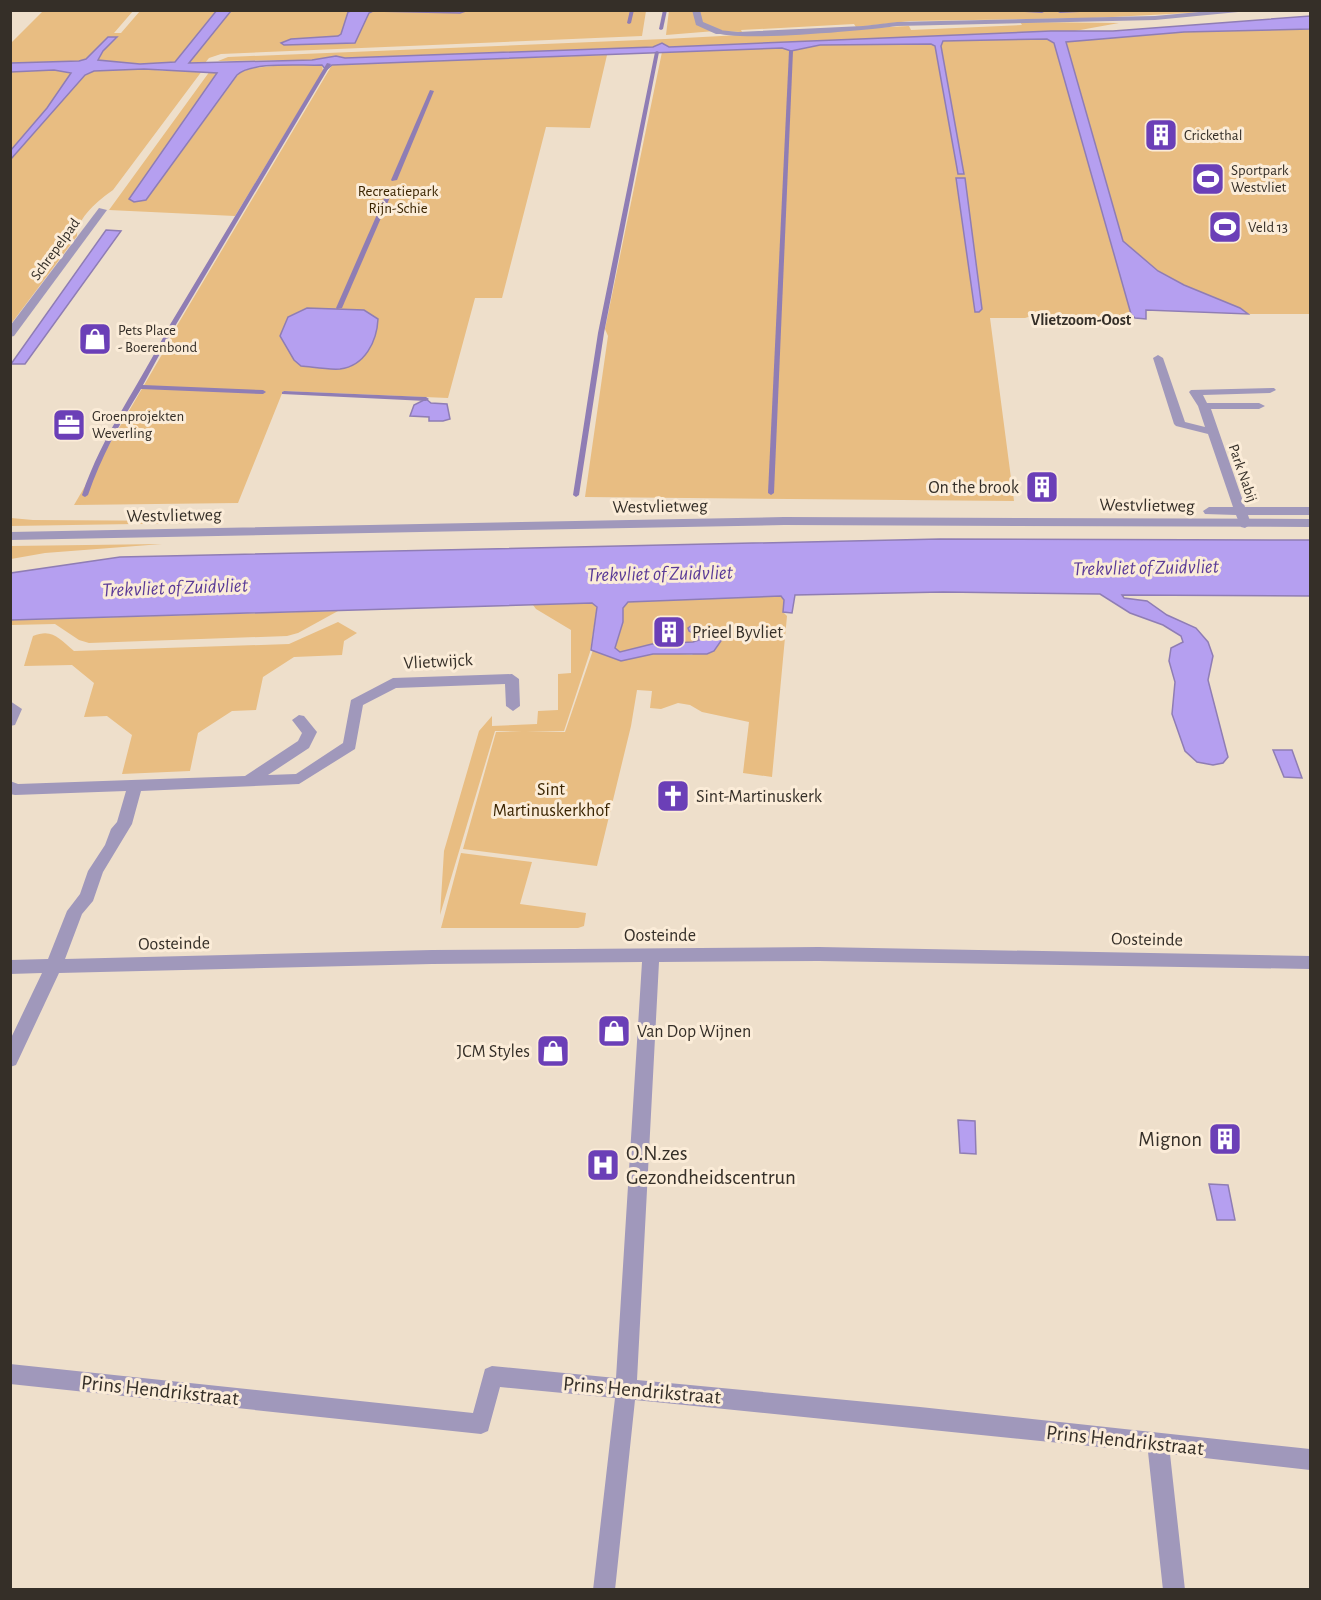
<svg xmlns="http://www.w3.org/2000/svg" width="1321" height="1600" font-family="'Alegreya Sans',sans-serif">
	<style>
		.green { fill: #e8bd82 }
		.water { fill: #b59ff0; stroke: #8f7db4; stroke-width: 1.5 }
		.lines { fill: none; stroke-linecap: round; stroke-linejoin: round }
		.stream { fill: #8f7db4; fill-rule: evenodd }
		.pedestrian { fill: #a098bb; fill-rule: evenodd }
		.minor { fill: #a098bb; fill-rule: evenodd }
		.tertiary { fill: #a098bb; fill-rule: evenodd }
		.labels { text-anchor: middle; stroke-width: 6; stroke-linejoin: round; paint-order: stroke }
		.far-poi-label { font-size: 15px; fill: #352f28; stroke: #fbecd8; text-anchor: start }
		.far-park-label { font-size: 15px; fill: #3b2502; stroke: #fbecd8 }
		.far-street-label { font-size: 15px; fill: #352f28; stroke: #fbecd8 }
		.far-neighbourhood-label { font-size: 16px; font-weight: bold; fill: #352f28; stroke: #fbecd8 }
		.poi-label { font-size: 18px; fill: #352f28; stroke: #fbecd8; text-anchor: start }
		.street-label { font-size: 18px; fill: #352f28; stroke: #fbecd8 }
		.park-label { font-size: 18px; fill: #3b2502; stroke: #fbecd8 }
		.water-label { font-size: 20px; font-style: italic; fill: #5a3a97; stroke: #fbecd8 }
		.near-poi-label { font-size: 21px; fill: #352f28; stroke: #fbecd8; text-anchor: end }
		.near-street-label { font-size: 21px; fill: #352f28; stroke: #fbecd8 }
	</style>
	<rect width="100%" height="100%" fill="#eedfcb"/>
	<g class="green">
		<path d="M 669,10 L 1110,11 L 1087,12 L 1227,11 L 1093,18 L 910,21 L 856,27 L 854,24 L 741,30 L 742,32 L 715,31 L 666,35 Z"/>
		<path d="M 43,11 L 133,11 L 114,33 L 121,33 L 140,11 L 217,11 L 175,62 L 140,64 L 98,60 L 103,51 L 117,38 L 108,37 L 86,59 L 79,61 L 11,63 L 10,44 Z"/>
		<path d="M 231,11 L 646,11 L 642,36 L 221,54 L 209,58 L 205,63 L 189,63 Z"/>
		<path d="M 1020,22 L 1119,23 L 1069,32 L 1051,31 L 669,47 L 662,44 L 653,47 L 549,52 L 345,58 L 336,56 L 312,60 L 218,61 L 228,57 L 665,39 L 889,27 L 909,26 L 911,30 L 1022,25 Z"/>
		<path d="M 1310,29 L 1310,314 L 1248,314 L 1245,311 L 1184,285 L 1158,271 L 1123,241 L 1066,42 L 1184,32 Z"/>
		<path d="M 1048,39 L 1054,43 L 1131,314 L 1135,318 L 1035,315 L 1025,318 L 990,318 L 1014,501 L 585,497 L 608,336 L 605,329 L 662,52 L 782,48 L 791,51 L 820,45 L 931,44 L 935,46 L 964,174 L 941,46 L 943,41 Z"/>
		<path d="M 607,55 L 590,128 L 546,127 L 502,298 L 475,298 L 448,398 L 283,391 L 238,503 L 74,505 L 164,351 L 175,329 L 332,65 Z"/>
		<path d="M 293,64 L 322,65 L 323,71 L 235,216 L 109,210 L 210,71 L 217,73 L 129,199 L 134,202 L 146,200 L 240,72 L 254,68 Z"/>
		<path d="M 144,69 L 166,71 L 202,71 L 113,190 C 99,200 77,217 77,236 L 11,324 L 11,159 L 85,75 L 94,71 Z"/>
		<path d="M 54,70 L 71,73 L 70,77 L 47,108 L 11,150 L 11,72 Z"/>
		<path d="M 11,518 L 33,520 L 196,521 L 195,523 L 11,526 Z"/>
		<path d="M 162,544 L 45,553 L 11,559 L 11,546 Z"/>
		<path d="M 782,596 L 784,600 L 783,612 L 787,616 L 772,777 L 743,773 L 749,722 L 702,712 L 690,705 L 678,703 L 661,709 L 650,708 L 652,691 L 637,690 L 631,726 L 597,866 L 463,849 L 496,732 L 522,731 L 495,731 L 440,915 L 444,851 L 479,731 L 492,716 L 492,726 L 537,724 L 538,711 L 558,710 L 558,674 L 571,673 L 571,630 L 536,609 L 533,605 L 592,603 L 597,607 L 590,652 L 564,731 L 526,731 L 565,732 L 593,650 C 623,664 623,658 653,654 C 666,652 679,654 692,655 L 717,629 L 697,625 L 696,633 L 699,640 L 693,642 L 652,644 L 620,652 L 615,649 L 623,622 L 623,608 L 628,602 Z"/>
		<path d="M 338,611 L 298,633 L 287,636 L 89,643 L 79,640 L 55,624 L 11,625 L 10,620 Z"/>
		<path d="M 338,622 L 357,633 L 344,641 L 342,655 L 294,657 L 263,677 L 256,710 L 232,711 L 198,733 L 190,771 L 122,774 L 132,735 L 107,716 L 84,717 L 94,683 L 72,665 L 24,666 L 33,636 C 53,628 59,639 74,651 L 289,644 Z"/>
		<path d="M 461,853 L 532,862 L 520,904 L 586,913 L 584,926 L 578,928 L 441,928 Z"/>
	</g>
	<g class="water">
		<path d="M 217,10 L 231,11 L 189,63 L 312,60 L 336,56 L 345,58 L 653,47 L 662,43 L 669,47 L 1051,31 L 1113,31 L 1310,16 L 1310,29 L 1184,32 L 1066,42 L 1123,241 L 1158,271 L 1184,285 L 1240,308 L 1248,314 L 1146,310 L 1146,319 L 1135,318 L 1131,314 L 1054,43 L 1047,39 L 943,41 L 941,46 L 964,174 L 958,174 L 935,46 L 931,44 L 820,45 L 791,51 L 782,48 L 332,65 L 326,70 L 322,65 C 302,66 252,61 237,75 L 146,200 L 134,202 L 129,199 L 217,73 L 144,69 L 94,71 L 85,75 L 11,159 L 11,150 L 47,108 L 71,73 L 54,70 L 11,72 L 11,63 L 79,61 L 86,59 L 108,37 L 117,37 L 103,51 L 98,60 L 140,64 L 175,62 Z"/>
		<path d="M 354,10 L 466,10 L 466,11 L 460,13 L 373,11 L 369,13 L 355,43 L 284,45 L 281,43 L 291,39 L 338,36 L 341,34 L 348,12 Z"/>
		<path d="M 956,178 L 965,178 L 982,309 L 979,312 L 975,312 Z"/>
		<path d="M 106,230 L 121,231 L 25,364 L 11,364 Z"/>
		<path d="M 307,308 L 364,310 L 378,319 C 377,341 365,366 340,369 C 327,370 313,367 301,366 L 294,360 L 280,336 L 288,317 Z"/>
		<path d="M 426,399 L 431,403 L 447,404 L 450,419 L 443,421 L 429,421 L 429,417 L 410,416 L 414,405 Z"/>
		<path d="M 940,539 L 1310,540 L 1310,596 L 1122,595 L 1124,598 L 1147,601 L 1167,615 L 1196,628 L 1208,642 L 1213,656 L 1208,680 L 1228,757 L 1223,763 L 1213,765 L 1197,762 L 1185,751 L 1172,714 L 1175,682 L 1169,661 L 1171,648 L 1183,642 L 1181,636 L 1163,625 L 1130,613 L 1100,594 L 943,592 L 795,595 L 792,613 L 783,612 L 784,600 L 781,596 L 628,602 L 623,608 L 623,622 L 615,648 L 620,652 L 652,644 L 693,642 L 699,640 L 699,637 L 689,631 L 688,628 L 692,625 L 718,629 L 723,638 L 714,651 L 707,654 L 653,654 L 621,661 L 591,650 L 597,607 L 592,603 L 11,620 L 11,573 L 120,557 Z"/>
		<path d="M 1273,750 L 1292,750 L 1302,778 L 1284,777 Z"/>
		<path d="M 958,1120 L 975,1121 L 976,1154 L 960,1153 Z"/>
		<path d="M 1209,1184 L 1228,1185 L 1235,1220 L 1217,1220 Z"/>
	</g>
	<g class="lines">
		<g class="stream">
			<path d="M 630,10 L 634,10 L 631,23 L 629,24 L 627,23 Z"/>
			<path d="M 663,10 L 667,10 L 663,29 L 661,30 L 659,29 Z"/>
			<path d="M 991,10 L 1036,10 L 1044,12 L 1042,13 Z"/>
			<path d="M 1067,10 L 1120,10 L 1060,13 L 1058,12 Z"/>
			<path d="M 791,50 L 793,51 L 774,493 L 771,495 L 768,493 L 789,51 Z"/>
			<path d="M 657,51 L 659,52 L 604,333 L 579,495 L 576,497 L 573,495 L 598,333 L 655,52 Z"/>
			<path d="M 327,63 L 331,64 L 174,328 L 143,385 L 263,390 L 266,392 L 263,394 L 141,389 C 120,423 101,457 88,495 L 85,497 L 83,496 L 82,495 C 102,435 140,384 168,328 Z"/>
			<path d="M 430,90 L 434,91 L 397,180 L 392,181 L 391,180 Z"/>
			<path d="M 389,187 L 394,188 L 342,308 L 337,309 L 336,308 Z"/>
			<path d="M 284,391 L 426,397 L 429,399 L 426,401 L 282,394 L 282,392 Z"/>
		</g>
		<path class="pedestrian" d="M 692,10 L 700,10 L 703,22 L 722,30 L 722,34 L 716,34 L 696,25 Z"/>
		<g class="minor">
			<path d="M 1221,10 L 1259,10 L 1155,20 L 897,26 C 869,30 732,43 715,32 L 719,30 L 738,32 L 863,26 L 897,22 L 1155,16 Z"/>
			<path d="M 99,208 L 107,210 L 14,336 L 10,337 L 10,326 Z"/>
			<path d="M 1158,355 L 1163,358 L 1185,422 L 1205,427 L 1198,406 L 1189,392 L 1191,390 L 1274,388 L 1276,390 L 1270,393 L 1203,395 L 1207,403 L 1259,403 L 1265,406 L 1259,409 L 1211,409 L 1245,507 L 1310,507 L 1310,515 L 1248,515 L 1251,524 L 1245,528 L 1241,527 L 1236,515 L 1205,514 L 1203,511 L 1209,507 L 1233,507 L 1208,434 L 1176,426 L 1174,424 L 1153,358 Z"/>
			<path d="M 512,674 L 519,679 L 520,706 L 513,711 L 506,706 L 505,684 L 396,688 L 363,705 L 355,749 L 299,784 L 141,791 L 132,824 L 103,872 L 93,901 L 82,914 L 65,959 L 432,950 L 819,947 L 1310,956 L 1310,969 L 819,961 L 659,962 L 637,1380 L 920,1407 L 1310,1449 L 1310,1470 L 1170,1454 L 1185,1590 L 1163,1590 L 1148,1452 L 635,1400 L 615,1590 L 593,1590 L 615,1398 L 500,1387 L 488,1431 L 481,1434 L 10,1384 L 10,1364 L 473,1413 L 485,1369 L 492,1366 L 616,1378 L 642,962 L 432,964 L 59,973 L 16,1065 L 10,1067 L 10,1040 L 42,973 L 10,974 L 10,960 L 48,959 L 67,911 L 80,894 L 88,871 L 105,845 L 111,829 L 117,822 L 126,791 L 15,795 L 10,794 L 10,781 L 18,784 L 245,776 L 298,741 L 302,733 L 292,720 L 299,715 L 304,716 L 317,732 L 309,748 L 268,775 L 296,774 L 343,743 L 351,700 L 393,678 Z"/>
			<path d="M 10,701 L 22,709 L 15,725 L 10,726 Z"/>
		</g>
		<path class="tertiary" d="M 784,517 L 1310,519 L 1310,527 L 784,525 L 10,540 L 10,532 Z"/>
	</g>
	<defs>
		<g id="building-square" transform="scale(1.725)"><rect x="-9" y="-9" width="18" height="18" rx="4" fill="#6b3fb7" stroke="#fbecd8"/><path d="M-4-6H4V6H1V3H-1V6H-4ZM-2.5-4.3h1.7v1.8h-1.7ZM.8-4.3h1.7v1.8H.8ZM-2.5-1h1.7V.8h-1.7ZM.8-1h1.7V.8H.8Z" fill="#fff"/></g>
		<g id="stadium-square" transform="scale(1.725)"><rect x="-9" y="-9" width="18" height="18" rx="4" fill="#6b3fb7" stroke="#fbecd8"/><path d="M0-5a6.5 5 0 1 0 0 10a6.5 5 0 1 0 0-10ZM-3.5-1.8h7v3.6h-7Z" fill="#fff"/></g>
		<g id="shop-square" transform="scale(1.725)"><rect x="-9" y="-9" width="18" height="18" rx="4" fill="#6b3fb7" stroke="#fbecd8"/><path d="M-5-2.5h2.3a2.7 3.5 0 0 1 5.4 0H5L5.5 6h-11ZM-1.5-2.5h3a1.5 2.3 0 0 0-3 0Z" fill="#fff"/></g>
		<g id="office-square" transform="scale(1.725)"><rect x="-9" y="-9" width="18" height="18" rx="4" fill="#6b3fb7" stroke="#fbecd8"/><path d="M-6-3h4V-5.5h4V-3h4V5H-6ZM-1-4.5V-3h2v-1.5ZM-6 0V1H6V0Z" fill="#fff"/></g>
		<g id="church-square" transform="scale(1.725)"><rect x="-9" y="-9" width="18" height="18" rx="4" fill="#6b3fb7" stroke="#fbecd8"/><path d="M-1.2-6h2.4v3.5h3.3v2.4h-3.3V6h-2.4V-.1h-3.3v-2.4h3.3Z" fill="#fff"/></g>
		<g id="hospital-square" transform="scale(1.725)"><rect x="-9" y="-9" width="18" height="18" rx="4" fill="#6b3fb7" stroke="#fbecd8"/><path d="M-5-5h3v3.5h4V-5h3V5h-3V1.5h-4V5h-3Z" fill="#fff"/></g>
	</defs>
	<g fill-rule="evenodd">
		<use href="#building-square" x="1161" y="135"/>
		<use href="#stadium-square" x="1208" y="179"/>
		<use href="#stadium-square" x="1225" y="227"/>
		<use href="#shop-square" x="95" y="339"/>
		<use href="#office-square" x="69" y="425"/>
		<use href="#building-square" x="1042" y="487"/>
		<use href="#building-square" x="669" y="632"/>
		<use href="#church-square" x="673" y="796"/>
		<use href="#shop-square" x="614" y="1031"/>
		<use href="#shop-square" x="553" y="1051"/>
		<use href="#building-square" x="1225" y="1139"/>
		<use href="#hospital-square" x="603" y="1165"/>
	</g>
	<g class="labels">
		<g class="far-poi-label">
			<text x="1184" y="140">Crickethal</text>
			<text x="1231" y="175">Sportpark<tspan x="1231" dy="17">Westvliet</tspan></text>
			<text x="1248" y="232">Veld 13</text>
			<text x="118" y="335">Pets Place<tspan x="118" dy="17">- Boerenbond</tspan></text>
			<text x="92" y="421">Groenprojekten<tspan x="92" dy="17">Weverling</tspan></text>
		</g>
		<g class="far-park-label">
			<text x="398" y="196">Recreatiepark<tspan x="398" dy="17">Rijn-Schie</tspan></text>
		</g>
		<g class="far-street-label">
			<text transform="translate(55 249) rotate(-54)" y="5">Schrepelpad</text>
			<text transform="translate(1243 473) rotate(71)" y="5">Park Nabij</text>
		</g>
		<g class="far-neighbourhood-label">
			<text x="1081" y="325">Vlietzoom-Oost</text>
		</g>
		<g class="poi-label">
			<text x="1019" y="493" text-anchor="end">On the brook</text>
			<text x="692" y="638">Prieel Byvliet</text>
			<text x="696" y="802">Sint-Martinuskerk</text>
			<text x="637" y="1037">Van Dop Wijnen</text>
			<text x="530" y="1057" text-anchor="end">JCM Styles</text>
		</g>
		<g class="street-label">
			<text transform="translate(1147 505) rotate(1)" y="6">Westvlietweg</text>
			<text transform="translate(660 506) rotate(-1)" y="6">Westvlietweg</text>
			<text transform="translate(174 515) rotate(-1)" y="6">Westvlietweg</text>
			<text transform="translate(438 661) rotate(-3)" y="6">Vlietwijck</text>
			<text x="660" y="941">Oosteinde</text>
			<text transform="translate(1147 939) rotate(1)" y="6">Oosteinde</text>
			<text transform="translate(174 943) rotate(-1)" y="6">Oosteinde</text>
		</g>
		<g class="park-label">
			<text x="551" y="795">Sint<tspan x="551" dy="21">Martinuskerkhof</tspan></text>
		</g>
		<g class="water-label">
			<text transform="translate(1146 567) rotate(-1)" y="7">Trekvliet of Zuidvliet</text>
			<text transform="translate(660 573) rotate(-1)" y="7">Trekvliet of Zuidvliet</text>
			<text transform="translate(175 587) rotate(-2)" y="7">Trekvliet of Zuidvliet</text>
		</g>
		<g class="near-poi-label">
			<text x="1202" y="1146">Mignon</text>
			<text x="626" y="1160" text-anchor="start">O.N.zes<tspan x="626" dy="24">Gezondheidscentrun</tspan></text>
		</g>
		<g class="near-street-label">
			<text transform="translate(160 1390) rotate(6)" y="7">Prins Hendrikstraat</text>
			<text transform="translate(642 1390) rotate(5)" y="7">Prins Hendrikstraat</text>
			<text transform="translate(1125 1440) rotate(6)" y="7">Prins Hendrikstraat</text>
		</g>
	</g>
	<rect width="1321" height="1600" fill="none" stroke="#352f28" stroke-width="24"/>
</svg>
